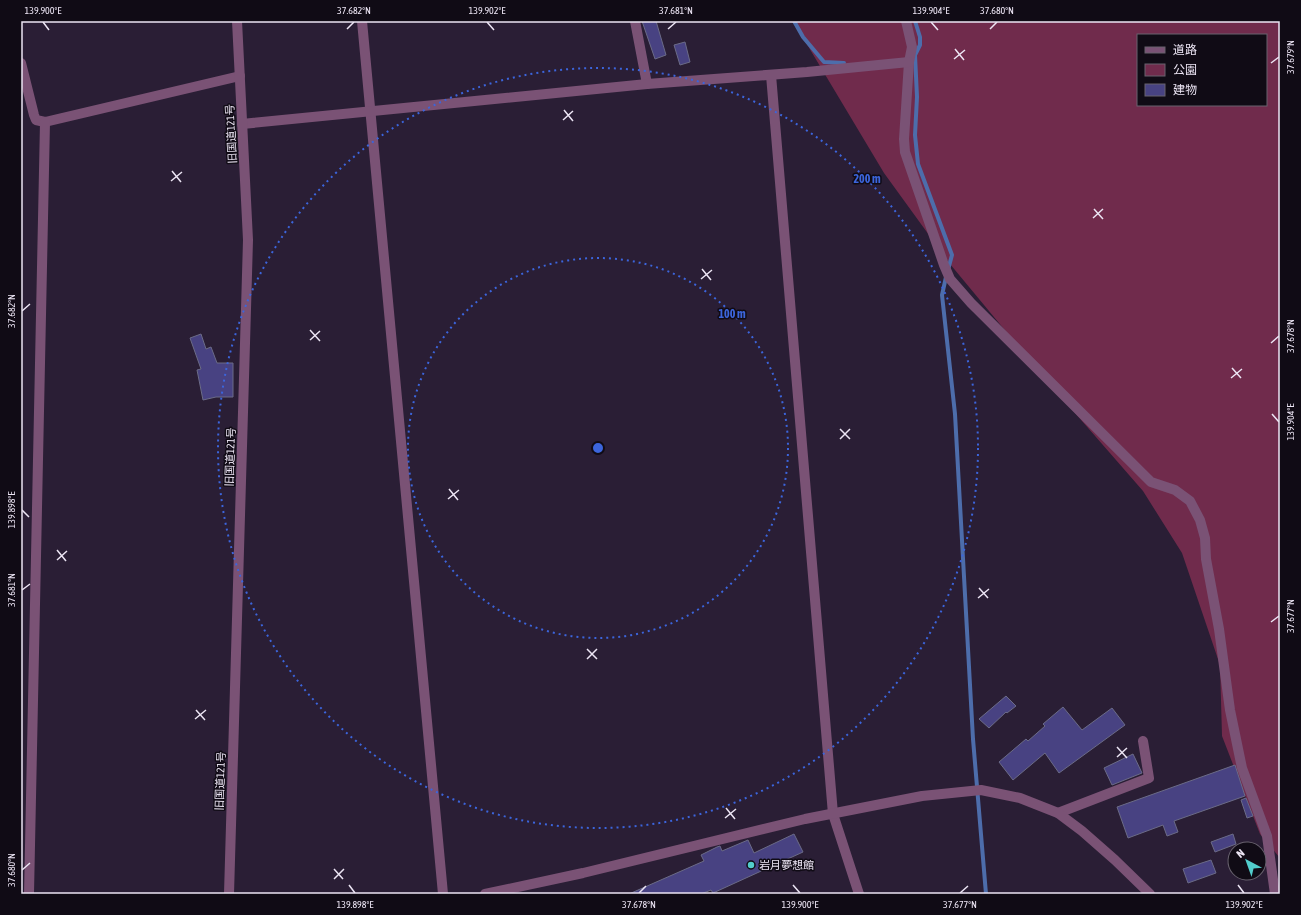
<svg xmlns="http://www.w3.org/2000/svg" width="1301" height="915" font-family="'Asap Condensed','Noto Sans JP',sans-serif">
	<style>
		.green { fill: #702b4c; fill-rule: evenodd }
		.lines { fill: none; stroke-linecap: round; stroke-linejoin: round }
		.stream { stroke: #4d6dab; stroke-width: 4 }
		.building { fill: #484282; stroke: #6b6b87 }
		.minor { stroke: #7a5275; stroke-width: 10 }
		.tertiary { stroke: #7a5275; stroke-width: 10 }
		.ticks { fill: none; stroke: #ece5f4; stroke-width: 1.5 }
		.ring { fill: none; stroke: #3c65dc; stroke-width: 2; stroke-dasharray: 2 4 }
		.poi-dot { fill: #52cdcc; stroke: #100b15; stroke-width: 1.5 }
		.labels { text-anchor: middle; stroke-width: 3; stroke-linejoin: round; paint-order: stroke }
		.street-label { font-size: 11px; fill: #ece5f4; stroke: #100b15 }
		.poi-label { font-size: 11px; fill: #ece5f4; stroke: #100b15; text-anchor: start }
		.centre { fill: #3c65dc; stroke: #100b15; stroke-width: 2 }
		.ring-label { font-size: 12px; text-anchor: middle; font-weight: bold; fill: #3c65dc; stroke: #100b15; stroke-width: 3; stroke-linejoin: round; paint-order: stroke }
		.neatline { fill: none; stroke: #ece5f4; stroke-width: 1.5 }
		.ticks-label { font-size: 10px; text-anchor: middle; fill: #ece5f4 }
	</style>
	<rect width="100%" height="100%" fill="#2a1e35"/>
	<path class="green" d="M 793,21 L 1280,21 L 1280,858 L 1260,834 L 1222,736 L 1220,665 L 1182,553 L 1143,491 L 1048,382 L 950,264 L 884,173 ZM 1138,35 L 1266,35 L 1266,105 L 1138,105 Z"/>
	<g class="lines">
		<g class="stream">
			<path d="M 794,21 L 803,37 L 824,62 L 844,63"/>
			<path d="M 915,21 L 920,37 L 920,45 L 915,55 L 917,97 L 915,135 L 918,164 L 952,255 L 948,270"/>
			<path d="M 946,277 L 942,295 L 955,414 L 973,739 L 986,894"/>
		</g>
	</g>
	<g class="building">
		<path d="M 642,21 L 656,21 L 666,55 L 655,59 Z"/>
		<path d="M 685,42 L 690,62 L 680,65 L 674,45 Z"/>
		<path d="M 201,334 L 206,349 L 211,347 L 217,363 L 233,363 L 233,397 L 216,397 L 203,400 L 197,370 L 201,369 L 190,338 Z"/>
		<path d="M 1006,696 L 1016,706 L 1007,713 L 1006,712 L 989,728 L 979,719 Z"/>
		<path d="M 1063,707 L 1082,730 L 1112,708 L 1125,725 L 1059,773 L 1045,753 L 1013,780 L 999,762 L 1026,739 L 1028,741 L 1045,726 L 1043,724 Z"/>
		<path d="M 1133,754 L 1142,773 L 1112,785 L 1104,768 Z"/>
		<path d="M 1235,765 L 1245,796 L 1174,821 L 1178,832 L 1167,836 L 1163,825 L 1128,838 L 1117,807 Z"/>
		<path d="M 1246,798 L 1253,816 L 1247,818 L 1241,800 Z"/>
		<path d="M 794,834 L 803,852 L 713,893 L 711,890 L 701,894 L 629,894 L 704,861 L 701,855 L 717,847 L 720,846 L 722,851 L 748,840 L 754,853 Z"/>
		<path d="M 1233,834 L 1236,844 L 1215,852 L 1211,842 Z"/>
		<path d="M 1211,860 L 1216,873 L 1188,883 L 1183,869 Z"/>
	</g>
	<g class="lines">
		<g class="minor">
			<path d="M 362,21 L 443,894"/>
			<path d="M 635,21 L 647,84"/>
			<path d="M 906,21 L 912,47 L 909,62 L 904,139 L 905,152 L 944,265 L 950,279 L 971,303 L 1151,482 L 1175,490 L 1190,501 L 1200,520 L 1205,538 L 1206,559 L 1219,629 L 1230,710 L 1242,768 L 1267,836 L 1275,894"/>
			<path d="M 21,63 L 34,115 L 36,120 L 45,122 L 240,76"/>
			<path d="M 771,75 L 833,814 L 859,894"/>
			<path d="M 242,124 L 647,84 L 807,72 L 909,62"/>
			<path d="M 1058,813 L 1149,778 L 1143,741"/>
			<path d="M 29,894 L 45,122"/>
			<path d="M 485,894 L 583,873 L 805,819 L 922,796 L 981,790 L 1020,798 L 1058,813 L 1082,831 L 1115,860 L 1150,894"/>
		</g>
		<path class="tertiary" d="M 229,894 L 248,240 L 237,21"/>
	</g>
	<path class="ticks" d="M 43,22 L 49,30M 487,22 L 494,30M 931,22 L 938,30M 347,29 L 354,22M 668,29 L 676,22M 990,29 L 997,22M 955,49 L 964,60M 954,59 L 965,50M 1271,63 L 1279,57M 564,110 L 573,121M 563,120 L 573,111M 172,171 L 181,182M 171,181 L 182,172M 1094,209 L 1103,219M 1093,218 L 1103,209M 702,269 L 711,280M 701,279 L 712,270M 22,311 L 30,304M 310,330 L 320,341M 310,340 L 320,331M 1271,343 L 1279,336M 1232,368 L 1241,378M 1231,378 L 1242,369M 1272,414 L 1279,422M 840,429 L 850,439M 840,439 L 850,429M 449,489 L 458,500M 448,499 L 459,490M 22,510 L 29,517M 57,550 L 66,561M 57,560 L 67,551M 979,588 L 988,598M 22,590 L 30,584M 978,598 L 989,589M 1271,622 L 1279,616M 587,649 L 597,659M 587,659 L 597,649M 196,710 L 205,720M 195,719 L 206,710M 1117,747 L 1127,758M 1117,757 L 1127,748M 726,808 L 735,819M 725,818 L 736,809M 334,869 L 343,879M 22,870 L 30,863M 334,879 L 344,869M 349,885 L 355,893M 793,885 L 800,893M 1238,885 L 1244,893M 639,893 L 646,886M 960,893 L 968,886"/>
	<g class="ring">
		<circle cx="598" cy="448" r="190"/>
		<circle cx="598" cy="448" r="380"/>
	</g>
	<circle class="poi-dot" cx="751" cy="865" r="4"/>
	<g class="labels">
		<g class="street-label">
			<text transform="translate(231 134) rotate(-93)" y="4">旧国道121号</text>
			<text transform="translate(230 457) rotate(-88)" y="4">旧国道121号</text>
			<text transform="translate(220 781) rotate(-88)" y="4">旧国道121号</text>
		</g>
		<g class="poi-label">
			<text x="759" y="869">岩月夢想館</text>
		</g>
	</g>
	<circle cx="598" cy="448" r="6" class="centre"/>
	<g class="ring-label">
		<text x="867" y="183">200 m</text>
		<text x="732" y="318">100 m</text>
	</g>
	<rect width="1301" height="915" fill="none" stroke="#100b15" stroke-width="44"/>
	<rect x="1137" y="34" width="130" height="72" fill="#100b15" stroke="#68626e"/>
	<rect x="1145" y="47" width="20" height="6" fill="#7a5275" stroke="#68626e"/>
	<text x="1173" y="54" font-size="12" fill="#ece5f4">道路</text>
	<rect x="1145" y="64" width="20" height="12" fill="#702b4c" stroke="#68626e"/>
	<text x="1173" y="74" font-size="12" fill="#ece5f4">公園</text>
	<rect x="1145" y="84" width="20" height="12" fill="#484282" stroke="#68626e"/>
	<text x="1173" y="94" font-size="12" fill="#ece5f4">建物</text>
	<g transform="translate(1247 861) rotate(319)"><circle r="19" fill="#100b15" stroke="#68626e"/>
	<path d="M0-3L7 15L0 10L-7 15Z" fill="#52cdcc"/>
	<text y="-6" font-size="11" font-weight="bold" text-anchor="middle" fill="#ece5f4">N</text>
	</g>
	<rect x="22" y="22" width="1257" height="871" class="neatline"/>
	<g class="ticks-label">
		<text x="43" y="14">139.900°E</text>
		<text x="354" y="14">37.682°N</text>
		<text x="487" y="14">139.902°E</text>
		<text x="676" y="14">37.681°N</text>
		<text x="931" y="14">139.904°E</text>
		<text x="997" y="14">37.680°N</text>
		<text transform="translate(1290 57) rotate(-90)" y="4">37.679°N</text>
		<text transform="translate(11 311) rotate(-90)" y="4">37.682°N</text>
		<text transform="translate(1290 336) rotate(-90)" y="4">37.678°N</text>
		<text transform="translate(1290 422) rotate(-90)" y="4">139.904°E</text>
		<text transform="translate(11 510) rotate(-90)" y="4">139.898°E</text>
		<text transform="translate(11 590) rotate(-90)" y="4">37.681°N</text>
		<text transform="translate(1290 616) rotate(-90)" y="4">37.677°N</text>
		<text transform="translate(11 870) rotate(-90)" y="4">37.680°N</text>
		<text x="355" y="908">139.898°E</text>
		<text x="639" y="908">37.678°N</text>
		<text x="800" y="908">139.900°E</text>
		<text x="960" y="908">37.677°N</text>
		<text x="1244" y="908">139.902°E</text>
	</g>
</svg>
